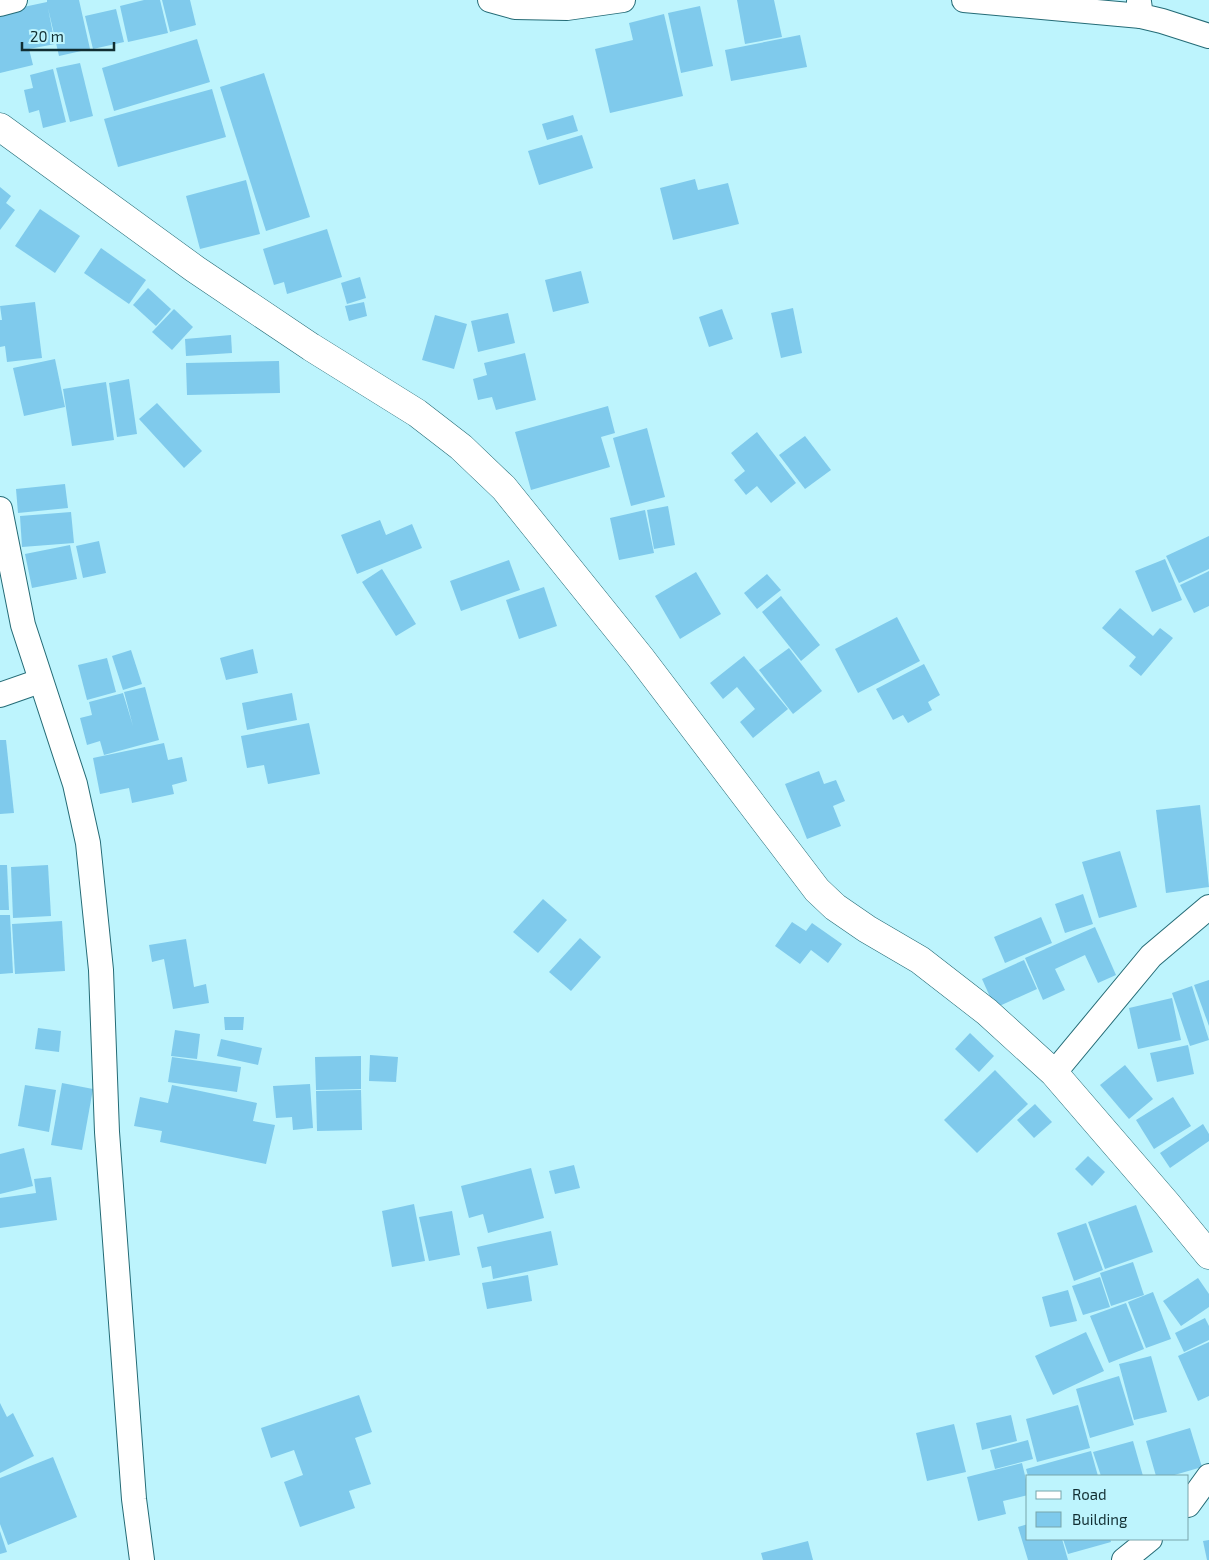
<svg xmlns="http://www.w3.org/2000/svg" width="1209" height="1560" font-family="'Exo 2',sans-serif">
	<style>
		.building { fill: #7fcaec }
		.lines { fill: none; stroke-linecap: round; stroke-linejoin: round }
		.minor-casing { stroke: #246b76; stroke-width: 26 }
		.secondary-casing { stroke: #246b76; stroke-width: 29 }
		.minor { stroke: #fff; stroke-width: 24 }
		.secondary { stroke: #fff; stroke-width: 28 }
	</style>
	<rect width="100%" height="100%" fill="#bdf4fd"/>
	<g class="building">
		<path d="M 47,0 L 79,0 L 90,49 L 59,56 L 48,8 L 55,44 L 29,49 L 33,65 L 0,73 L 0,12 L 47,2 Z"/>
		<path d="M 144,0 L 160,0 L 168,33 L 128,42 L 120,6 Z"/>
		<path d="M 162,0 L 190,0 L 196,25 L 170,32 Z"/>
		<path d="M 737,0 L 774,0 L 782,37 L 745,44 Z"/>
		<path d="M 700,6 L 713,66 L 681,73 L 668,13 Z"/>
		<path d="M 116,9 L 124,42 L 93,49 L 85,16 Z"/>
		<path d="M 664,14 L 683,96 L 610,113 L 595,49 L 633,40 L 629,23 Z"/>
		<path d="M 800,35 L 807,67 L 731,81 L 725,50 Z"/>
		<path d="M 197,39 L 210,82 L 114,111 L 102,68 Z"/>
		<path d="M 80,63 L 93,116 L 70,122 L 56,68 Z"/>
		<path d="M 53,69 L 66,122 L 43,128 L 39,110 L 29,113 L 24,90 L 33,88 L 30,75 Z"/>
		<path d="M 264,73 L 310,217 L 266,231 L 220,87 Z"/>
		<path d="M 212,89 L 226,137 L 118,167 L 104,119 Z"/>
		<path d="M 573,115 L 578,131 L 547,140 L 542,124 Z"/>
		<path d="M 582,135 L 593,168 L 539,185 L 528,151 Z"/>
		<path d="M 695,179 L 698,190 L 728,183 L 739,224 L 673,240 L 660,188 Z"/>
		<path d="M 246,180 L 260,234 L 200,249 L 186,196 Z"/>
		<path d="M 0,187 L 11,196 L 6,203 L 15,210 L 0,230 Z"/>
		<path d="M 40,209 L 80,236 L 55,273 L 15,246 Z"/>
		<path d="M 327,229 L 342,277 L 287,294 L 284,282 L 274,285 L 263,249 Z"/>
		<path d="M 101,248 L 146,280 L 129,304 L 84,273 Z"/>
		<path d="M 581,271 L 589,303 L 553,312 L 545,280 Z"/>
		<path d="M 360,277 L 366,298 L 347,304 L 341,283 Z"/>
		<path d="M 148,288 L 171,309 L 156,326 L 133,305 Z"/>
		<path d="M 35,302 L 42,358 L 7,362 L 5,346 L 0,347 L 0,320 L 2,320 L 0,306 Z"/>
		<path d="M 364,302 L 367,316 L 349,321 L 345,306 Z"/>
		<path d="M 793,308 L 802,353 L 781,358 L 771,313 Z"/>
		<path d="M 174,309 L 193,327 L 172,350 L 152,332 Z"/>
		<path d="M 722,309 L 733,339 L 709,347 L 699,317 Z"/>
		<path d="M 508,313 L 515,343 L 478,352 L 471,321 Z"/>
		<path d="M 435,315 L 467,324 L 454,369 L 422,360 Z"/>
		<path d="M 231,335 L 232,353 L 186,356 L 185,339 Z"/>
		<path d="M 525,353 L 536,400 L 496,410 L 492,397 L 478,400 L 473,379 L 487,375 L 484,363 Z"/>
		<path d="M 55,359 L 65,407 L 24,416 L 13,368 Z"/>
		<path d="M 279,361 L 280,393 L 187,395 L 186,363 Z"/>
		<path d="M 129,379 L 137,434 L 117,437 L 109,383 Z"/>
		<path d="M 106,382 L 114,440 L 72,446 L 63,389 Z"/>
		<path d="M 157,403 L 202,451 L 184,468 L 139,419 Z"/>
		<path d="M 608,406 L 615,433 L 601,437 L 610,467 L 531,490 L 515,432 Z"/>
		<path d="M 647,428 L 665,497 L 631,506 L 613,438 Z"/>
		<path d="M 757,432 L 796,483 L 771,503 L 757,486 L 746,495 L 734,480 L 745,471 L 731,453 Z"/>
		<path d="M 805,436 L 831,470 L 805,489 L 779,455 Z"/>
		<path d="M 65,484 L 68,508 L 18,513 L 16,489 Z"/>
		<path d="M 668,506 L 675,545 L 654,549 L 647,510 Z"/>
		<path d="M 645,510 L 654,553 L 619,560 L 610,518 Z"/>
		<path d="M 71,512 L 74,543 L 22,547 L 20,516 Z"/>
		<path d="M 380,520 L 386,535 L 412,524 L 422,548 L 357,574 L 341,535 Z"/>
		<path d="M 1209,536 L 1209,569 L 1179,583 L 1166,556 Z"/>
		<path d="M 99,541 L 106,573 L 83,578 L 76,546 Z"/>
		<path d="M 70,545 L 77,579 L 32,588 L 25,554 Z"/>
		<path d="M 1165,559 L 1182,600 L 1152,612 L 1135,571 Z"/>
		<path d="M 509,560 L 520,590 L 461,611 L 450,581 Z"/>
		<path d="M 382,569 L 416,624 L 396,636 L 362,582 Z"/>
		<path d="M 1209,571 L 1209,606 L 1194,613 L 1180,585 Z"/>
		<path d="M 696,572 L 721,614 L 680,639 L 655,596 Z"/>
		<path d="M 767,574 L 781,590 L 757,609 L 744,593 Z"/>
		<path d="M 544,587 L 557,626 L 519,639 L 506,600 Z"/>
		<path d="M 781,596 L 820,645 L 801,661 L 762,612 Z"/>
		<path d="M 1120,608 L 1153,636 L 1160,628 L 1173,638 L 1141,676 L 1129,666 L 1136,657 L 1102,628 Z"/>
		<path d="M 897,617 L 920,661 L 858,693 L 835,649 Z"/>
		<path d="M 789,648 L 822,691 L 793,714 L 759,670 Z"/>
		<path d="M 253,649 L 258,673 L 226,680 L 220,658 Z"/>
		<path d="M 131,650 L 142,684 L 123,690 L 112,656 Z"/>
		<path d="M 744,656 L 788,709 L 753,738 L 740,722 L 755,709 L 737,687 L 723,699 L 710,683 Z"/>
		<path d="M 107,658 L 116,692 L 87,700 L 78,665 Z"/>
		<path d="M 924,664 L 940,695 L 928,702 L 932,710 L 908,723 L 903,715 L 893,720 L 876,689 Z"/>
		<path d="M 145,687 L 159,740 L 104,755 L 100,741 L 87,745 L 80,718 L 92,715 L 89,702 L 123,693 L 133,726 L 124,692 Z"/>
		<path d="M 292,693 L 297,720 L 247,730 L 242,703 Z"/>
		<path d="M 309,723 L 320,774 L 268,784 L 264,765 L 247,768 L 241,736 Z"/>
		<path d="M 0,740 L 6,740 L 14,813 L 0,814 Z"/>
		<path d="M 164,743 L 168,760 L 182,757 L 187,781 L 172,785 L 174,794 L 132,803 L 129,788 L 100,794 L 93,758 Z"/>
		<path d="M 819,771 L 824,784 L 836,780 L 845,801 L 833,806 L 841,826 L 807,839 L 785,784 Z"/>
		<path d="M 1200,805 L 1209,887 L 1166,893 L 1156,810 Z"/>
		<path d="M 1120,851 L 1137,907 L 1099,918 L 1082,862 Z"/>
		<path d="M 0,865 L 7,865 L 9,910 L 0,910 Z"/>
		<path d="M 48,865 L 51,916 L 13,918 L 11,867 Z"/>
		<path d="M 1083,894 L 1093,924 L 1065,933 L 1055,904 Z"/>
		<path d="M 543,899 L 567,920 L 538,953 L 513,932 Z"/>
		<path d="M 0,915 L 10,915 L 13,973 L 0,974 Z"/>
		<path d="M 1041,917 L 1052,943 L 1005,963 L 994,937 Z"/>
		<path d="M 62,921 L 65,971 L 15,974 L 12,924 Z"/>
		<path d="M 792,922 L 806,931 L 812,923 L 842,944 L 828,963 L 811,950 L 800,964 L 775,946 Z"/>
		<path d="M 1095,927 L 1116,975 L 1098,983 L 1085,955 L 1055,969 L 1065,990 L 1043,1000 L 1025,958 Z"/>
		<path d="M 580,938 L 601,957 L 571,991 L 549,972 Z"/>
		<path d="M 186,939 L 194,987 L 206,984 L 209,1003 L 173,1009 L 164,959 L 152,962 L 149,945 Z"/>
		<path d="M 1024,960 L 1037,989 L 995,1008 L 982,979 Z"/>
		<path d="M 1209,980 L 1209,1026 L 1194,985 Z"/>
		<path d="M 1192,986 L 1209,1040 L 1190,1046 L 1172,993 Z"/>
		<path d="M 1172,998 L 1181,1040 L 1138,1049 L 1129,1008 Z"/>
		<path d="M 224,1017 L 244,1017 L 243,1030 L 225,1030 Z"/>
		<path d="M 38,1028 L 61,1031 L 59,1052 L 35,1049 Z"/>
		<path d="M 175,1030 L 200,1034 L 197,1059 L 171,1056 Z"/>
		<path d="M 970,1033 L 994,1056 L 979,1072 L 955,1049 Z"/>
		<path d="M 221,1039 L 262,1048 L 258,1065 L 217,1056 Z"/>
		<path d="M 1188,1045 L 1194,1074 L 1157,1082 L 1150,1053 Z"/>
		<path d="M 370,1055 L 398,1057 L 396,1082 L 369,1081 Z"/>
		<path d="M 361,1056 L 361,1089 L 316,1090 L 315,1057 Z"/>
		<path d="M 172,1057 L 241,1067 L 237,1092 L 168,1082 Z"/>
		<path d="M 1125,1065 L 1153,1099 L 1129,1119 L 1100,1085 Z"/>
		<path d="M 995,1070 L 1028,1104 L 977,1153 L 944,1120 Z"/>
		<path d="M 62,1083 L 93,1089 L 82,1150 L 51,1145 Z"/>
		<path d="M 310,1084 L 313,1128 L 293,1130 L 292,1117 L 276,1118 L 273,1086 Z"/>
		<path d="M 25,1085 L 56,1090 L 49,1132 L 18,1126 Z"/>
		<path d="M 172,1085 L 257,1103 L 253,1121 L 275,1125 L 266,1164 L 160,1142 L 162,1131 L 134,1126 L 140,1097 L 168,1103 Z"/>
		<path d="M 361,1090 L 362,1130 L 317,1131 L 316,1091 Z"/>
		<path d="M 1173,1097 L 1191,1126 L 1154,1149 L 1136,1120 Z"/>
		<path d="M 1035,1104 L 1052,1122 L 1034,1138 L 1017,1120 Z"/>
		<path d="M 1203,1124 L 1209,1134 L 1209,1141 L 1170,1168 L 1160,1153 Z"/>
		<path d="M 24,1148 L 33,1186 L 0,1194 L 0,1154 Z"/>
		<path d="M 1088,1156 L 1105,1172 L 1092,1186 L 1075,1169 Z"/>
		<path d="M 574,1165 L 580,1188 L 555,1194 L 549,1171 Z"/>
		<path d="M 531,1168 L 544,1218 L 488,1233 L 483,1214 L 469,1218 L 461,1186 Z"/>
		<path d="M 51,1177 L 57,1220 L 0,1228 L 0,1198 L 36,1193 L 34,1179 Z"/>
		<path d="M 414,1204 L 425,1261 L 392,1267 L 382,1211 Z"/>
		<path d="M 1136,1205 L 1153,1252 L 1105,1269 L 1088,1222 Z"/>
		<path d="M 452,1211 L 460,1255 L 429,1261 L 419,1217 Z"/>
		<path d="M 1086,1223 L 1103,1270 L 1074,1281 L 1057,1233 Z"/>
		<path d="M 551,1231 L 558,1265 L 493,1279 L 491,1266 L 482,1268 L 477,1247 Z"/>
		<path d="M 1133,1262 L 1144,1295 L 1111,1306 L 1100,1273 Z"/>
		<path d="M 528,1275 L 532,1301 L 487,1309 L 482,1283 Z"/>
		<path d="M 1100,1277 L 1110,1307 L 1083,1315 L 1072,1286 Z"/>
		<path d="M 1198,1278 L 1209,1294 L 1209,1307 L 1181,1326 L 1163,1301 Z"/>
		<path d="M 1068,1290 L 1077,1321 L 1050,1327 L 1042,1297 Z"/>
		<path d="M 1153,1292 L 1171,1339 L 1146,1348 L 1128,1302 Z"/>
		<path d="M 1126,1303 L 1144,1349 L 1109,1363 L 1090,1316 Z"/>
		<path d="M 1205,1318 L 1209,1326 L 1209,1340 L 1184,1352 L 1175,1333 Z"/>
		<path d="M 1086,1332 L 1104,1371 L 1053,1395 L 1035,1356 Z"/>
		<path d="M 1209,1342 L 1209,1396 L 1198,1401 L 1178,1356 Z"/>
		<path d="M 1151,1356 L 1167,1412 L 1134,1420 L 1119,1364 Z"/>
		<path d="M 1119,1376 L 1134,1425 L 1090,1438 L 1076,1389 Z"/>
		<path d="M 359,1395 L 372,1432 L 355,1438 L 371,1484 L 349,1491 L 355,1508 L 300,1527 L 284,1482 L 303,1475 L 294,1450 L 271,1458 L 261,1428 Z"/>
		<path d="M 0,1403 L 7,1417 L 13,1413 L 34,1456 L 0,1473 Z"/>
		<path d="M 1078,1405 L 1090,1448 L 1037,1462 L 1026,1419 Z"/>
		<path d="M 1011,1415 L 1017,1441 L 982,1450 L 976,1423 Z"/>
		<path d="M 954,1424 L 966,1472 L 927,1481 L 916,1433 Z"/>
		<path d="M 1190,1428 L 1202,1467 L 1171,1476 L 1156,1476 L 1146,1441 Z"/>
		<path d="M 1028,1440 L 1033,1459 L 995,1469 L 990,1450 Z"/>
		<path d="M 1133,1441 L 1143,1476 L 1101,1476 L 1093,1452 Z"/>
		<path d="M 1091,1451 L 1098,1476 L 1028,1476 L 1026,1469 Z"/>
		<path d="M 53,1457 L 77,1517 L 8,1545 L 0,1524 L 0,1478 Z"/>
		<path d="M 1022,1463 L 1028,1488 L 1028,1495 L 1003,1501 L 1006,1514 L 978,1521 L 967,1477 Z"/>
		<path d="M 1028,1524 L 1028,1539 L 1062,1539 L 1068,1560 L 1028,1560 L 1018,1527 Z"/>
		<path d="M 0,1531 L 7,1552 L 0,1554 Z"/>
		<path d="M 1063,1539 L 1110,1539 L 1111,1542 L 1068,1554 Z"/>
		<path d="M 1209,1540 L 1209,1560 L 1207,1560 L 1203,1541 Z"/>
		<path d="M 808,1541 L 813,1560 L 763,1560 L 761,1553 Z"/>
	</g>
	<g class="lines">
		<g class="minor-casing">
			<g id="minor">
				<path d="M 490,0 L 515,7 L 567,8 L 623,0"/>
				<path d="M 964,0 L 1141,16"/>
				<path d="M 1139,2 L 1141,16 L 1162,21 L 1209,36"/>
				<path d="M 0,4 L 15,0"/>
				<path d="M 0,509 L 23,625 L 75,784 L 88,843 L 101,970 L 107,1132 L 134,1499 L 142,1560"/>
				<path d="M 0,695 L 40,681"/>
				<path d="M 1054,1073 L 1151,956 L 1209,907"/>
				<path d="M 1188,1505 L 1209,1476"/>
				<path d="M 1124,1560 L 1150,1539"/>
			</g>
		</g>
		<g class="secondary-casing">
			<path id="secondary" d="M 0,127 L 195,269 L 311,347 L 417,413 L 461,447 L 504,488 L 640,657 L 817,890 L 835,907 L 867,929 L 920,960 L 987,1012 L 1054,1073 L 1167,1204 L 1209,1255"/>
		</g>
		<use href="#minor" class="minor"/>
		<use href="#secondary" class="secondary"/>
	</g>
	<rect x="1026" y="1475" width="162" height="65" fill="#bdf4fd" stroke="#78a5ac"/>
	<rect x="1036" y="1491" width="25" height="8" fill="#ffffff" stroke="#78a5ac"/>
	<text x="1072" y="1500" font-size="15" fill="#112e32">Road</text>
	<rect x="1036" y="1512" width="25" height="15" fill="#7fcaec" stroke="#78a5ac"/>
	<text x="1072" y="1525" font-size="15" fill="#112e32">Building</text>
	<path d="M22 42v8h92v-8" fill="none" stroke="#112e32" stroke-width="2.5"/>
	<text x="30" y="42" font-size="15" fill="#112e32" stroke="#bdf4fd" stroke-width="4" paint-order="stroke">20 m</text>
</svg>
